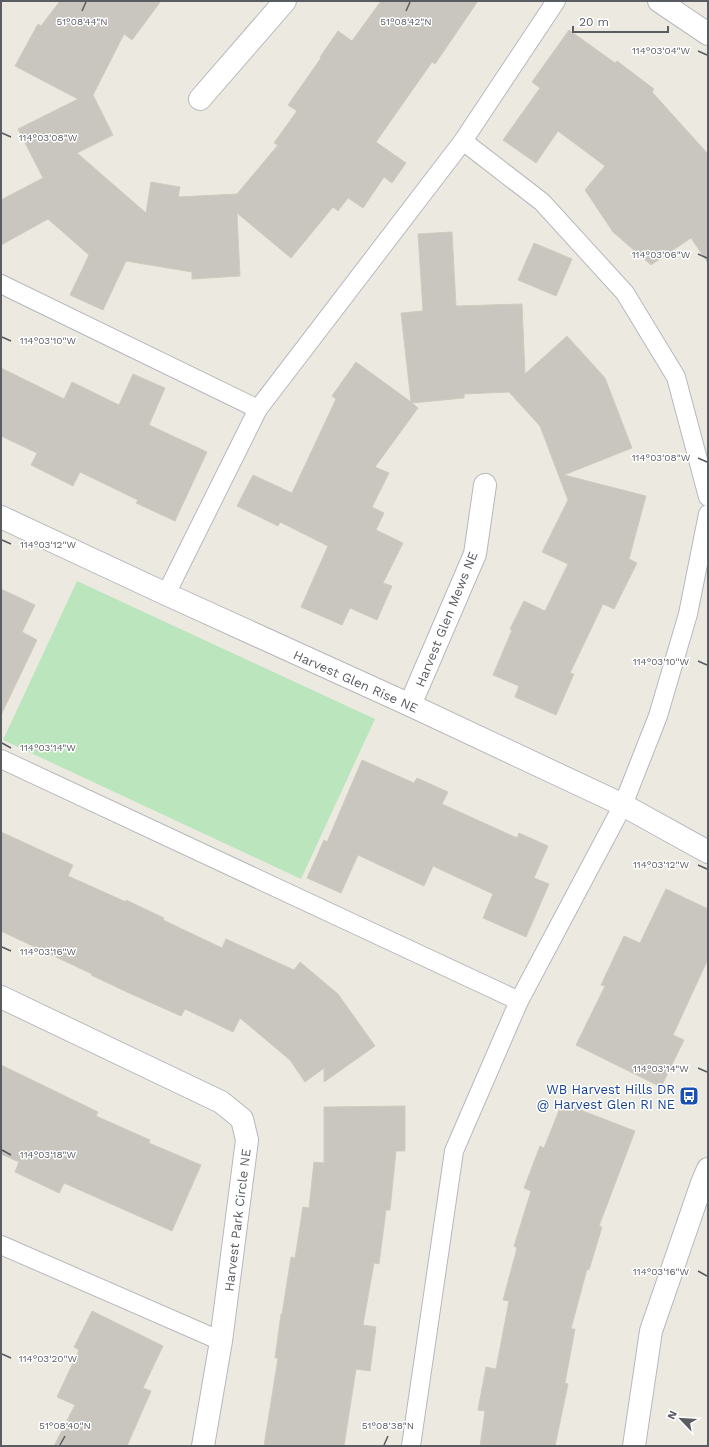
<svg xmlns="http://www.w3.org/2000/svg" width="709" height="1447" font-family="'Work Sans',sans-serif">
	<style>
		.green { fill: #bbe5bc }
		.building { fill: #c9c6bf; stroke: #d1cbbe }
		.lines { fill: none; stroke-linecap: round; stroke-linejoin: round }
		.lane-casing { stroke: #b6b8bd; stroke-width: 20 }
		.street-casing { stroke: #b6b8bd; stroke-width: 24 }
		.secondary-casing { stroke: #b6b9bf; stroke-width: 24 }
		.lane { stroke: #fff; stroke-width: 18 }
		.street { stroke: #fff; stroke-width: 22 }
		.secondary { stroke: #fff; stroke-width: 22 }
		.ticks { fill: none; stroke: #595c61; stroke-width: 1.5 }
		.labels { text-anchor: middle; stroke-width: 3; stroke-linejoin: round; paint-order: stroke }
		.street-label { font-size: 13px; fill: #595c61; stroke: #fff }
		.transit-label { font-size: 13px; fill: #164399; stroke: #fff; text-anchor: end }
		.ticks-label { font-size: 10px; text-anchor: middle; fill: #595c61; stroke: #fff; stroke-width: 3; stroke-linejoin: round; paint-order: stroke }
	</style>
	<rect width="100%" height="100%" fill="#eceae0"/>
	<path class="green" d="M 77,581 L 375,719 L 301,879 L 3,740 Z"/>
	<g class="building">
		<path d="M 60,1 L 161,1 L 132,40 L 124,34 L 93,95 L 113,135 L 77,153 L 146,213 L 151,182 L 180,187 L 178,197 L 237,194 L 278,145 L 274,143 L 297,111 L 288,105 L 321,58 L 320,57 L 338,31 L 352,41 L 381,1 L 478,1 L 435,64 L 432,62 L 376,142 L 406,163 L 392,183 L 384,177 L 363,208 L 348,198 L 338,211 L 333,207 L 291,258 L 237,213 L 240,276 L 192,279 L 192,272 L 126,261 L 103,310 L 70,295 L 89,255 L 48,219 L 1,245 L 1,200 L 43,178 L 18,129 L 78,99 L 15,66 L 38,24 L 41,26 Z"/>
		<path d="M 569,30 L 615,63 L 617,61 L 654,89 L 652,92 L 708,154 L 708,263 L 691,238 L 651,265 L 613,232 L 585,190 L 605,166 L 558,131 L 536,163 L 503,140 L 540,88 L 532,82 Z"/>
		<path d="M 452,232 L 456,306 L 522,304 L 525,374 L 567,336 L 605,378 L 632,448 L 564,475 L 646,496 L 629,559 L 637,563 L 614,609 L 603,604 L 570,673 L 574,674 L 556,715 L 515,697 L 519,686 L 493,675 L 512,630 L 510,629 L 524,601 L 545,611 L 568,564 L 542,552 L 568,500 L 540,426 L 509,392 L 464,394 L 464,398 L 412,403 L 418,408 L 375,467 L 389,473 L 372,507 L 384,513 L 376,530 L 403,543 L 383,583 L 392,586 L 377,620 L 350,608 L 342,625 L 301,607 L 328,546 L 280,522 L 278,526 L 237,506 L 253,475 L 292,493 L 336,399 L 332,396 L 356,362 L 411,402 L 401,313 L 423,311 L 418,234 Z"/>
		<path d="M 534,243 L 572,259 L 556,296 L 518,280 Z"/>
		<path d="M 1,368 L 64,399 L 72,382 L 119,405 L 133,374 L 165,388 L 149,425 L 207,452 L 175,521 L 136,503 L 138,500 L 80,472 L 73,486 L 31,465 L 37,453 L 1,436 Z"/>
		<path d="M 1,589 L 35,605 L 22,632 L 37,640 L 1,715 Z"/>
		<path d="M 362,760 L 414,783 L 417,778 L 448,792 L 442,804 L 517,838 L 519,833 L 548,846 L 534,878 L 549,884 L 526,937 L 483,918 L 493,894 L 433,866 L 424,886 L 358,855 L 341,893 L 307,878 L 324,840 L 327,842 Z"/>
		<path d="M 1,832 L 73,865 L 68,876 L 126,902 L 126,900 L 164,918 L 163,920 L 222,948 L 226,939 L 294,970 L 300,962 L 338,994 L 375,1046 L 324,1082 L 324,1068 L 305,1082 L 290,1060 L 240,1018 L 233,1032 L 185,1009 L 181,1016 L 129,993 L 91,975 L 92,974 L 1,931 Z"/>
		<path d="M 666,889 L 708,909 L 708,959 L 673,1035 L 684,1040 L 661,1087 L 576,1045 L 605,986 L 601,985 L 624,936 L 640,943 Z"/>
		<path d="M 1,1065 L 98,1112 L 96,1116 L 150,1140 L 149,1143 L 201,1165 L 172,1231 L 64,1183 L 59,1193 L 15,1172 L 19,1162 L 1,1154 Z"/>
		<path d="M 562,1103 L 635,1131 L 599,1226 L 602,1227 L 589,1270 L 587,1269 L 571,1329 L 575,1329 L 565,1383 L 568,1384 L 555,1446 L 480,1446 L 485,1411 L 478,1410 L 486,1367 L 496,1369 L 509,1301 L 503,1300 L 517,1248 L 514,1246 L 531,1191 L 524,1188 L 540,1146 L 544,1148 Z"/>
		<path d="M 405,1106 L 405,1151 L 396,1151 L 390,1210 L 386,1210 L 379,1264 L 374,1263 L 363,1325 L 376,1327 L 370,1371 L 356,1369 L 344,1446 L 264,1446 L 278,1358 L 275,1358 L 281,1314 L 282,1314 L 291,1257 L 295,1258 L 303,1207 L 309,1208 L 314,1162 L 324,1163 L 324,1107 Z"/>
		<path d="M 92,1311 L 163,1346 L 143,1388 L 151,1391 L 127,1446 L 54,1446 L 75,1405 L 57,1397 L 79,1350 L 74,1347 Z"/>
	</g>
	<g class="lines">
		<g class="lane-casing">
			<g id="lane">
				<path d="M 463,141 L 542,202 L 625,293 L 676,377 L 708,497"/>
				<path d="M 1,284 L 258,409"/>
				<path d="M 166,594 L 258,409 L 463,141 L 556,1"/>
				<path d="M 1,759 L 519,1001"/>
				<path d="M 1,1245 L 221,1341"/>
				<path d="M 411,1446 L 454,1151 L 519,1001 L 623,805 L 658,716 L 688,614 L 708,514"/>
			</g>
		</g>
		<g class="street-casing">
			<g id="street">
				<path d="M 200,99 L 285,1"/>
				<path d="M 1,517 L 166,594 L 410,705 L 623,805 L 708,852"/>
				<path d="M 410,705 L 475,554 L 485,485"/>
				<path d="M 1,997 L 221,1102 L 242,1119 L 247,1140 L 221,1341 L 203,1446"/>
			</g>
		</g>
		<g class="secondary-casing">
			<g id="secondary">
				<path d="M 659,1 L 708,34"/>
				<path d="M 634,1446 L 651,1331 L 702,1183 L 708,1169"/>
			</g>
		</g>
		<use href="#lane" class="lane"/>
		<use href="#street" class="street"/>
		<use href="#secondary" class="secondary"/>
	</g>
	<path class="ticks" d="M 82,11 L 86,2M 406,11 L 410,2M 698,51 L 707,55M 2,133 L 11,137M 698,254 L 707,258M 2,337 L 11,341M 698,458 L 707,462M 2,540 L 11,544M 698,661 L 707,665M 2,743 L 11,748M 698,865 L 707,869M 2,947 L 11,951M 698,1068 L 707,1072M 2,1150 L 11,1155M 698,1271 L 707,1276M 2,1354 L 11,1358M 60,1445 L 65,1436M 384,1445 L 388,1436"/>
	<defs>
		<g id="bus-square" transform="scale(1)"><rect x="-9" y="-9" width="18" height="18" rx="4" fill="#1a4fb4" stroke="#fff"/><path d="M-5-6H5V4H4V6H2V4H-2V6H-4V4H-5ZM-3.5-4V0h7V-4ZM-3.5 1.2v1.5H-2V1.2ZM2 1.2v1.5H3.5V1.2Z" fill="#fff"/></g>
	</defs>
	<g fill-rule="evenodd">
		<use href="#bus-square" x="689" y="1096"/>
	</g>
	<g class="labels">
		<g class="street-label">
			<text transform="translate(446 619) rotate(-68)" y="5">Harvest Glen Mews NE</text>
			<text transform="translate(356 681) rotate(24)" y="5">Harvest Glen Rise NE</text>
			<text transform="translate(237 1220) rotate(-83)" y="5">Harvest Park Circle NE</text>
		</g>
		<g class="transit-label">
			<text x="675" y="1094">WB Harvest Hills DR<tspan x="675" dy="15">@ Harvest Glen RI NE</tspan></text>
		</g>
	</g>
	<g class="ticks-label">
		<text x="82" y="25">51°08'44"N</text>
		<text x="406" y="25">51°08'42"N</text>
		<text x="661" y="54">114°03'04"W</text>
		<text x="48" y="141">114°03'08"W</text>
		<text x="661" y="258">114°03'06"W</text>
		<text x="48" y="344">114°03'10"W</text>
		<text x="661" y="461">114°03'08"W</text>
		<text x="48" y="548">114°03'12"W</text>
		<text x="661" y="665">114°03'10"W</text>
		<text x="48" y="751">114°03'14"W</text>
		<text x="661" y="868">114°03'12"W</text>
		<text x="48" y="955">114°03'16"W</text>
		<text x="661" y="1072">114°03'14"W</text>
		<text x="48" y="1158">114°03'18"W</text>
		<text x="661" y="1275">114°03'16"W</text>
		<text x="48" y="1362">114°03'20"W</text>
		<text x="65" y="1429">51°08'40"N</text>
		<text x="388" y="1429">51°08'38"N</text>
	</g>
	<rect width="709" height="1447" fill="none" stroke="#595c61" stroke-width="4"/>
	<g transform="translate(681 1419) rotate(295)" stroke="#ffffff" stroke-width="3" paint-order="stroke">
	<path d="M0-3L7 15L0 10L-7 15Z" fill="#595c61"/>
	<text y="-6" font-size="11" font-weight="bold" text-anchor="middle" fill="#595c61">N</text>
	</g>
	<path d="M573 26v6h95v-6" fill="none" stroke="#595c61" stroke-width="2"/>
	<text x="579" y="26" font-size="12" fill="#595c61" stroke="#ffffff" stroke-width="3" paint-order="stroke">20 m</text>
</svg>
